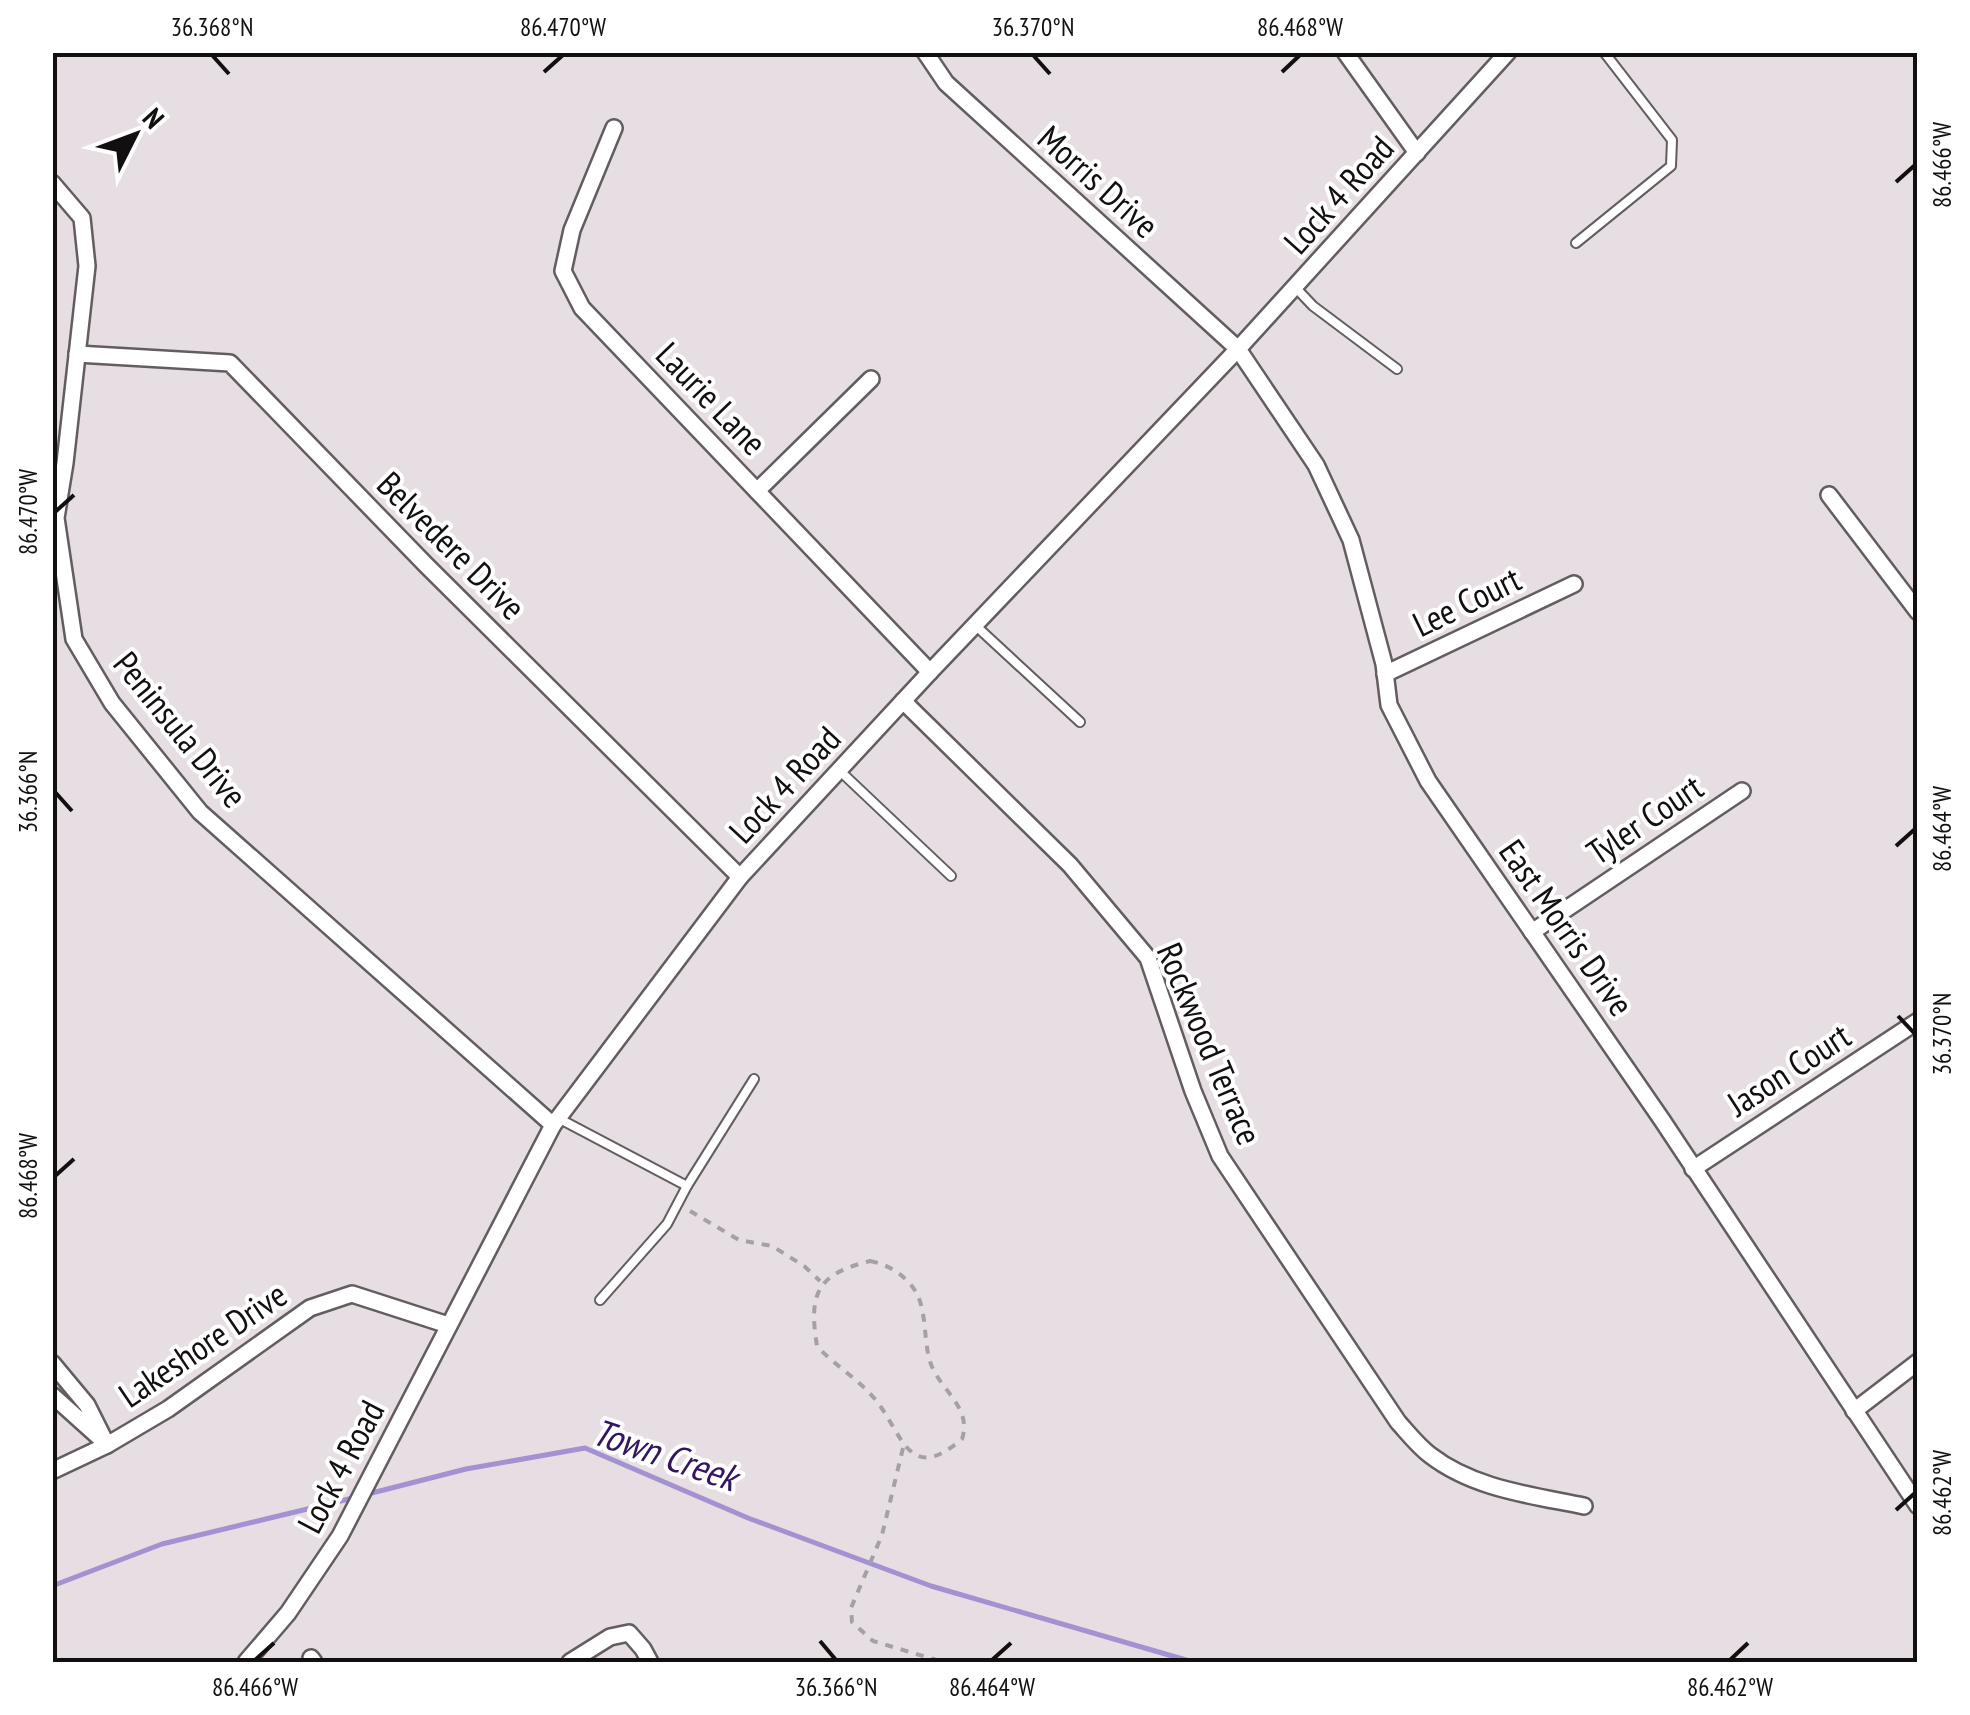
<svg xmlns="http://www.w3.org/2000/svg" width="1970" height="1715" font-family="'PT Sans Narrow',sans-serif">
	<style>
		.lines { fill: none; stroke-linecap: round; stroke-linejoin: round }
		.stream { stroke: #a391d2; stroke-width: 5 }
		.service-casing { stroke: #635c60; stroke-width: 12 }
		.minor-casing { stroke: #635c60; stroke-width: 20 }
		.path { stroke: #a69fa3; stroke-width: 4; stroke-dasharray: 8 8; stroke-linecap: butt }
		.service { stroke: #fff; stroke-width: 8 }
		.minor { stroke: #fff; stroke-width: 15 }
		.ticks { fill: none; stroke: #120f11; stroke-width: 4 }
		.labels { text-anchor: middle; stroke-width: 8; stroke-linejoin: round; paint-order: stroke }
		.street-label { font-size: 35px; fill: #120f11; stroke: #fff }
		.water-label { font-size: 38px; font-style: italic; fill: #341561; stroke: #fff }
		.neatline { fill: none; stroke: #120f11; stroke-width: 4 }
		.ticks-label { font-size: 25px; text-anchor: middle; fill: #120f11 }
	</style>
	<rect width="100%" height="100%" fill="#e6dee2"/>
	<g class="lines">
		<g class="stream">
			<path d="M 364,1495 L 466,1469 L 585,1448 L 748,1518 L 931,1586 L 1193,1662"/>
			<path d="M 52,1586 L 162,1544 L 353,1498"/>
		</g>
		<g class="service-casing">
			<g id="service">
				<path d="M 1576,243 L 1671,166 L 1672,140 L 1604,52"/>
				<path d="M 1295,287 L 1313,306 L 1397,369"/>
				<path d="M 975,625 L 1080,722"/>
				<path d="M 839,770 L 951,876"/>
				<path d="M 558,1118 L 687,1186"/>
				<path d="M 600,1300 L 667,1224 L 687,1186 L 754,1079"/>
			</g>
		</g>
		<g class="minor-casing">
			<g id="minor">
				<path d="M 925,52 L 946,83 L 1238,349 L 1316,465 L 1351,540 L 1384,664 L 1389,705 L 1428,781 L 1662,1120 L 1918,1506"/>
				<path d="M 1345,52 L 1417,153"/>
				<path d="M 614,128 L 572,230 L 563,271 L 582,308 L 930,672"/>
				<path d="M 52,183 L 82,218 L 87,266 L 65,463 L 56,518 L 74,639 L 112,703 L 200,812 L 553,1125"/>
				<path d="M 77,354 L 230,363 L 426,565 L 740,877"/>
				<path d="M 757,491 L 871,379"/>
				<path d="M 1829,495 L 1918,612"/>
				<path d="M 1385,674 L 1574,584"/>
				<path d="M 903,701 L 1070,865 L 1148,958 L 1193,1091 L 1220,1156 L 1398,1422 C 1408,1433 1418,1446 1430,1455 C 1474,1489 1531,1495 1584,1506"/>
				<path d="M 1532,932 L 1742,791"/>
				<path d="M 1693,1169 L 1918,1021"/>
				<path d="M 52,1363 L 87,1405 L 107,1445"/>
				<path d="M 52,1395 L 101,1439"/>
				<path d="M 1854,1411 L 1918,1362"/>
				<path d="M 52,1471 L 107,1445 L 168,1409 L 310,1308 L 352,1294 L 448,1325"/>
				<path d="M 311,1658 L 314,1662"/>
				<path d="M 246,1662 L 288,1613 L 340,1536 L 553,1125 L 740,877 L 930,672 L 1238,349 L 1508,52"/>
				<path d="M 570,1662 L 610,1637 L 629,1633 L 643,1649 L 650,1662"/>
			</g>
		</g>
		<g class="path">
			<path d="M 690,1211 L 739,1240 L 772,1246 L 804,1266 L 820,1281"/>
			<path d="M 870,1261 C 886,1264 900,1272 911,1285 C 930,1307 921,1344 933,1369 C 944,1392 972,1410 962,1439 C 907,1486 903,1432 874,1398 C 857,1378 834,1365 817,1346 C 808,1292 818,1274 870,1261 Z"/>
			<path d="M 903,1448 L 882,1535 L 851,1608 L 852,1622 L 873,1641 L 943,1662"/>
		</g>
		<use href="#service" class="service"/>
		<use href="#minor" class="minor"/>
	</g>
	<path class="ticks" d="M 212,55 L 229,74M 1033,55 L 1050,74M 544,72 L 563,55M 1282,72 L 1300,55M 1896,182 L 1915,165M 55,512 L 74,495M 55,792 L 72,811M 1896,846 L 1915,829M 1898,1016 L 1915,1034M 55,1176 L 74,1159M 1896,1510 L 1915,1493M 820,1641 L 836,1660M 255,1660 L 274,1643M 992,1660 L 1011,1643M 1730,1660 L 1748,1643"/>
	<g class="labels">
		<g class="street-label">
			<text transform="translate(1098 182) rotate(42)" y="12">Morris Drive</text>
			<text transform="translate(1339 195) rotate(-48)" y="12">Lock 4 Road</text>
			<text transform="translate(711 399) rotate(46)" y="12">Laurie Lane</text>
			<text transform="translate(451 546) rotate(45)" y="12">Belvedere Drive</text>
			<text transform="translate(1467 602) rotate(-26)" y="12">Lee Court</text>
			<text transform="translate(180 730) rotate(51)" y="12">Peninsula Drive</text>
			<text transform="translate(785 785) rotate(-47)" y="12">Lock 4 Road</text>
			<text transform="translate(1645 820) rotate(-34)" y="12">Tyler Court</text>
			<text transform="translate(1566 928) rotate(55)" y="12">East Morris Drive</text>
			<text transform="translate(1209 1044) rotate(67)" y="12">Rockwood Terrace</text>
			<text transform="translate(1789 1070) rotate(-33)" y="12">Jason Court</text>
			<text transform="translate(203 1345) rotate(-34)" y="12">Lakeshore Drive</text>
			<text transform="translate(341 1467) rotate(-62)" y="12">Lock 4 Road</text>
		</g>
		<g class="water-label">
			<text transform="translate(665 1455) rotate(19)" y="13">Town Creek</text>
		</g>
	</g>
	<rect width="1970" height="1715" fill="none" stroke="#ffffff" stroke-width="110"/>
	<g transform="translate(135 135) rotate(48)" stroke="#ffffff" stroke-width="8" paint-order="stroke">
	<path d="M0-8L18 38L0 25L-18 38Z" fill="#120f11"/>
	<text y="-15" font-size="28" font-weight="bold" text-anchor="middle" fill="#120f11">N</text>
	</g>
	<rect x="55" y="55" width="1860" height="1605" class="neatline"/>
	<g class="ticks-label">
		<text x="212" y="36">36.368°N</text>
		<text x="563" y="36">86.470°W</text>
		<text x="1033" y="36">36.370°N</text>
		<text x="1300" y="36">86.468°W</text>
		<text transform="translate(1942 165) rotate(-90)" y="9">86.466°W</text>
		<text transform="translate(28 512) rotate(-90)" y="9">86.470°W</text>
		<text transform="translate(28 792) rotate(-90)" y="9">36.366°N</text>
		<text transform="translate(1942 829) rotate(-90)" y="9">86.464°W</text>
		<text transform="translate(1942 1034) rotate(-90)" y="9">36.370°N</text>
		<text transform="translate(28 1176) rotate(-90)" y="9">86.468°W</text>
		<text transform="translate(1942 1493) rotate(-90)" y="9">86.462°W</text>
		<text x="255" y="1696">86.466°W</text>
		<text x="836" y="1696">36.366°N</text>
		<text x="992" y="1696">86.464°W</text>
		<text x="1730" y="1696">86.462°W</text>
	</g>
</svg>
